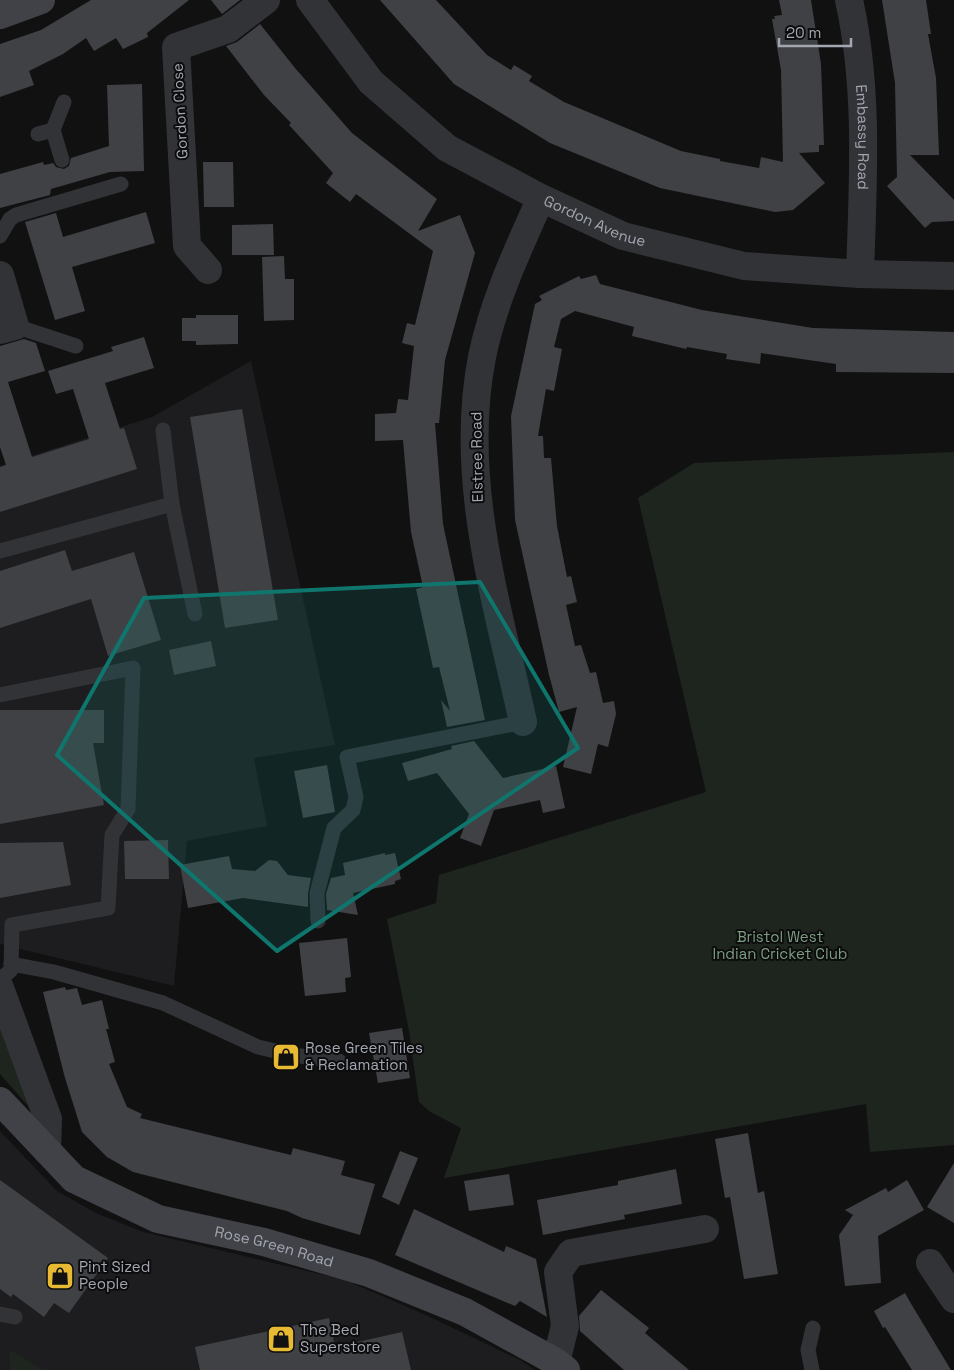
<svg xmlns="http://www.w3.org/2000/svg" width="954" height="1370" font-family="'Space Grotesk',sans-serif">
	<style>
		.built { fill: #1d1d1f }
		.green { fill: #1e251f }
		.building { fill: #404145 }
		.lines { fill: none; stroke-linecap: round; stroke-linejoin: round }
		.lane { stroke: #323337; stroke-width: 15 }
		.street { stroke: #323337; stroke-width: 28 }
		.secondary { stroke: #404247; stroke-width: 28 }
		.marked { fill: #0f766e; fill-opacity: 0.2; stroke: #0f766e; stroke-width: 4; stroke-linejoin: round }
		.labels { text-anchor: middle; stroke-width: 4; stroke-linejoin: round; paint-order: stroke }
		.street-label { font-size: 15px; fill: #a3a7b2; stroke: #0c0c0d }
		.park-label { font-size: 15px; fill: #7b9d80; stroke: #0c0c0d }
		.poi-label { font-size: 15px; fill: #a3a7b2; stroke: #0c0c0d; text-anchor: start }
	</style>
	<rect width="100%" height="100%" fill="#111112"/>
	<g class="built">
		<path d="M 251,361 L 335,745 L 254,758 L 267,826 L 187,841 L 174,986 L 0,944 L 0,466 L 152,417 Z"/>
		<path d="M 0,1131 L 57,1191 L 96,1213 L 143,1232 L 345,1280 L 428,1316 L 520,1360 L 535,1370 L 0,1370 Z"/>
	</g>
	<g class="green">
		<path d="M 954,452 L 954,1145 L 870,1152 L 866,1104 L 444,1178 L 461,1128 L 429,1111 L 419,1102 L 409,1031 L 387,919 L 436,903 L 439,875 L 706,792 L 638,498 L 694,463 Z"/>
		<path d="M 0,1010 L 30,1108 L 0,1074 Z"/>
		<path d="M 10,1350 L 43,1370 L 10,1370 Z"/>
	</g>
	<g class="building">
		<path d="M 91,0 L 189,0 L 147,33 L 148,37 L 123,49 L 116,38 L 94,51 L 86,38 L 63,54 L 29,71 L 34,85 L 0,97 L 0,44 L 41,30 Z"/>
		<path d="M 211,0 L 240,0 L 222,14 Z"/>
		<path d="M 380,0 L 436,0 L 487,55 L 511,70 L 514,65 L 532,76 L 529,81 L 564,102 L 681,151 L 720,159 L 720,161 L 759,168 L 761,157 L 783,162 L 781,70 L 772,19 L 775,19 L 774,16 L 782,15 L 779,0 L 811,0 L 821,64 L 824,145 L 819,145 L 819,152 L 799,153 L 825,183 L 793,210 L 775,212 L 660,188 L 550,143 L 454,84 Z"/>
		<path d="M 882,0 L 926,0 L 931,34 L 928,34 L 936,78 L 939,155 L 910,155 L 954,200 L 954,221 L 932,222 L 925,228 L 887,186 L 897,177 L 895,83 Z"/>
		<path d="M 260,24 L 295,68 L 352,133 L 437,199 L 418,231 L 460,215 L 475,253 L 445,360 L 439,423 L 435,423 L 443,524 L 485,720 L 447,727 L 441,700 L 450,711 L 439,667 L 433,668 L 416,589 L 423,587 L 411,532 L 403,440 L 375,441 L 375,414 L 396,413 L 398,399 L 408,400 L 414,346 L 402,343 L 407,323 L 415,325 L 433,251 L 356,194 L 350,202 L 326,183 L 333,173 L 289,125 L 291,123 L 264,95 L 226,46 L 237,42 Z"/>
		<path d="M 142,84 L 144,171 L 110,172 L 51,189 L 50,195 L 0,208 L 0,174 L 43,162 L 44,165 L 53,163 L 56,167 L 64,169 L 69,166 L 71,158 L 109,146 L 107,85 Z"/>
		<path d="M 203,162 L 233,162 L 234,207 L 204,207 Z"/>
		<path d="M 146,212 L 155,243 L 72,267 L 85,311 L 55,320 L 25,222 L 56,213 L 63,237 Z"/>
		<path d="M 273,224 L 274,255 L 232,255 L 232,225 Z"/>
		<path d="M 284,256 L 285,279 L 294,279 L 294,320 L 264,321 L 262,257 Z"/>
		<path d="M 596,275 L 600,284 L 702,310 L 813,328 L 954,332 L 954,373 L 836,372 L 836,364 L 761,353 L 760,364 L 726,359 L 727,354 L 687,347 L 686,349 L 632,336 L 634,327 L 575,311 L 561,319 L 554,347 L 562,349 L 554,391 L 546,389 L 538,436 L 543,436 L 544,458 L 551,458 L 557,526 L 567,577 L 571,576 L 577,602 L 566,605 L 575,646 L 581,645 L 590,673 L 596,672 L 603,703 L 614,701 L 616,714 L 608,747 L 598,744 L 591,774 L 563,767 L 577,707 L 559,712 L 549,675 L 515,520 L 511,416 L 535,304 L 542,300 L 539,296 L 579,276 L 581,279 Z"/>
		<path d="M 196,315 L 238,315 L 238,344 L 196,345 L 196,341 L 182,341 L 182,318 L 196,318 Z"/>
		<path d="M 144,337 L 154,368 L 105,383 L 120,429 L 124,428 L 137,469 L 0,512 L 0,467 L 6,465 L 0,447 L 0,346 L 24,339 L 36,343 L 45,371 L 8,382 L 32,457 L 89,439 L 73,389 L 56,394 L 48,371 L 113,351 L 111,347 Z"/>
		<path d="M 242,409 L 278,620 L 225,628 L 190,417 Z"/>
		<path d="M 65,550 L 72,571 L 134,552 L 161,640 L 108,656 L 91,599 L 0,628 L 0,571 Z"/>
		<path d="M 211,641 L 216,666 L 174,675 L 169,650 Z"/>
		<path d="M 0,710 L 104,710 L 104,743 L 93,743 L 104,805 L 0,824 Z"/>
		<path d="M 474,741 L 503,778 L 556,766 L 565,808 L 543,813 L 540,800 L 494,810 L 481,846 L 460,838 L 469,814 L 437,773 L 408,781 L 402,763 L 452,749 L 451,746 Z"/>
		<path d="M 327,765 L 335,812 L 303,818 L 294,771 Z"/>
		<path d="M 168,840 L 169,879 L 125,879 L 124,841 Z"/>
		<path d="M 63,842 L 71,885 L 0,898 L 0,843 Z"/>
		<path d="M 385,853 L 385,855 L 395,853 L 401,879 L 395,881 L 395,884 L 353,893 L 358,915 L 327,910 L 326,894 L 331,878 L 345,875 L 343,863 Z"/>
		<path d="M 229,856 L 232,869 L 255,871 L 269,860 L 277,861 L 288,875 L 311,878 L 308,893 L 308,907 L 243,898 L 188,908 L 180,865 Z"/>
		<path d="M 347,938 L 351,977 L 345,978 L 346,992 L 305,996 L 299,943 Z"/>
		<path d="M 65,987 L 66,990 L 77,988 L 82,1005 L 102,1000 L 109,1029 L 106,1029 L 115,1062 L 109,1064 L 127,1107 L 142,1114 L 140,1118 L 291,1155 L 293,1148 L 345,1161 L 341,1175 L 375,1184 L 360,1235 L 302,1218 L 287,1211 L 133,1172 L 107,1157 L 82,1132 L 65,1078 L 43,992 Z"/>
		<path d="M 402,1028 L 410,1078 L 378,1083 L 369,1033 Z"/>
		<path d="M 748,1133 L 758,1193 L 764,1191 L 778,1274 L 744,1279 L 730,1197 L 725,1198 L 715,1139 Z"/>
		<path d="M 400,1151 L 418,1158 L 399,1205 L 382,1197 Z"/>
		<path d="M 954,1163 L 954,1223 L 927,1207 Z"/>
		<path d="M 676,1169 L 682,1204 L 624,1215 L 625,1219 L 543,1235 L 537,1200 L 618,1185 L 618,1181 Z"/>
		<path d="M 509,1174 L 514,1205 L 469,1211 L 464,1181 Z"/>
		<path d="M 0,1180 L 108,1258 L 69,1313 L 54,1303 L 44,1317 L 13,1294 L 11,1297 L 0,1289 Z"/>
		<path d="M 907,1180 L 924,1210 L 878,1236 L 881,1283 L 845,1286 L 839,1235 L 853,1215 L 845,1210 L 886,1188 L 888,1192 Z"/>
		<path d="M 414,1209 L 504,1252 L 506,1246 L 536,1259 L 547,1317 L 520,1301 L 515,1306 L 395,1255 Z"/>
		<path d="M 601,1290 L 649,1328 L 645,1333 L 689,1370 L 624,1370 L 580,1331 L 579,1316 Z"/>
		<path d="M 905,1293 L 910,1302 L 951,1370 L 912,1370 L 885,1327 L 883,1328 L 874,1311 Z"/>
		<path d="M 329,1318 L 335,1347 L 402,1332 L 411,1370 L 200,1370 L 195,1347 Z"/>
	</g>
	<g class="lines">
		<g class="lane">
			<path d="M 38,134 L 53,130"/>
			<path d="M 62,160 L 53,130 L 64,102"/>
			<path d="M 0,236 L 10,219 L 16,215 L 121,184"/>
			<path d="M 15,326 L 76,346"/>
			<path d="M 163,430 L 172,504 L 195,614"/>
			<path d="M 0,551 L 172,504"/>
			<path d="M 0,695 L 133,668 L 128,809 L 112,835 L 108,908 L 12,925 L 11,970 L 0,980"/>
			<path d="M 318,921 L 317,893 L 334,828 L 353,810 L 356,797 L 347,757 L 523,722"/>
			<path d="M 11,964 L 54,972 L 163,1003 L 258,1047 L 293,1055 L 339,1061"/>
			<path d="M 0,1314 L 15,1317"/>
			<path d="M 812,1370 L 808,1350 L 813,1328"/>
		</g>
		<g class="street">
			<path id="s1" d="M 310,0 L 371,82 L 447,148 L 541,198 L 623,236 L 744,266 L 860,274 L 954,276"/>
			<path id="s2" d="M 849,0 C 869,90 863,182 860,274"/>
			<path d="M 208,270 L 187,246 L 176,47 L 228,29 L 266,0"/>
			<path d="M 0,275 L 15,326 L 0,330"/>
			<path d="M 523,722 C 497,602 458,480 482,357 C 493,302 518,249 541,198"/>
			<path d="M 0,988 L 48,1119 L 47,1151"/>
			<path d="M 930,1263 L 954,1299"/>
			<path d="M 556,1362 L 565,1326 L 558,1272 L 571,1253 L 705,1229"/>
		</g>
		<g class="secondary">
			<path d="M 0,15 L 41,0"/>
			<path id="s3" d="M 0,1101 L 74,1179 L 158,1219 L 264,1242 L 369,1273 L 465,1312 L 556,1362 L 566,1370"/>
		</g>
	</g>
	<path class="marked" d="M 480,582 L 578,748 L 277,951 L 57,755 L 144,598 Z"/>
	<defs>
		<g id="shop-square" transform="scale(1.4375)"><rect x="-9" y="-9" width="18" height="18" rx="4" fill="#e8ba34" stroke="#0c0c0d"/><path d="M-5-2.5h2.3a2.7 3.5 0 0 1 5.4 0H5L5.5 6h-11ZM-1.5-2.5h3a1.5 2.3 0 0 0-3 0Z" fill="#111"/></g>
	</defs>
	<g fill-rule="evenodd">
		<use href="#shop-square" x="286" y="1057"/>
		<use href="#shop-square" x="60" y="1276"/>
		<use href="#shop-square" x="281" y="1339"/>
	</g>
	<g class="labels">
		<g class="street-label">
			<text transform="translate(180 111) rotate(-93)" y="5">Gordon Close</text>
			<text dy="5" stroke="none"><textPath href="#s2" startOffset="138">Embassy Road</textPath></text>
			<text dy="5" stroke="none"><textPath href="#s1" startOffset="368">Gordon Avenue</textPath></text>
			<text transform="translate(477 457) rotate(-91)" y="5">Elstree Road</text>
			<text dy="5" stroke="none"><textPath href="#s3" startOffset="320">Rose Green Road</textPath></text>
		</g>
		<g class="park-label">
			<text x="780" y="942">Bristol West<tspan x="780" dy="17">Indian Cricket Club</tspan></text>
		</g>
		<g class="poi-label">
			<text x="305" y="1053">Rose Green Tiles<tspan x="305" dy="17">&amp; Reclamation</tspan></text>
			<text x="79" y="1272">Pint Sized<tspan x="79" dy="17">People</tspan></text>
			<text x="300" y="1335">The Bed<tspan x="300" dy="17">Superstore</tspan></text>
		</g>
	</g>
	<path d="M779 38v8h72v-8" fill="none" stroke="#a3a7b2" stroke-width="2.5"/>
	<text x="786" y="38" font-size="15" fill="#a3a7b2" stroke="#0c0c0d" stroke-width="4" paint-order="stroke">20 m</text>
</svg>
